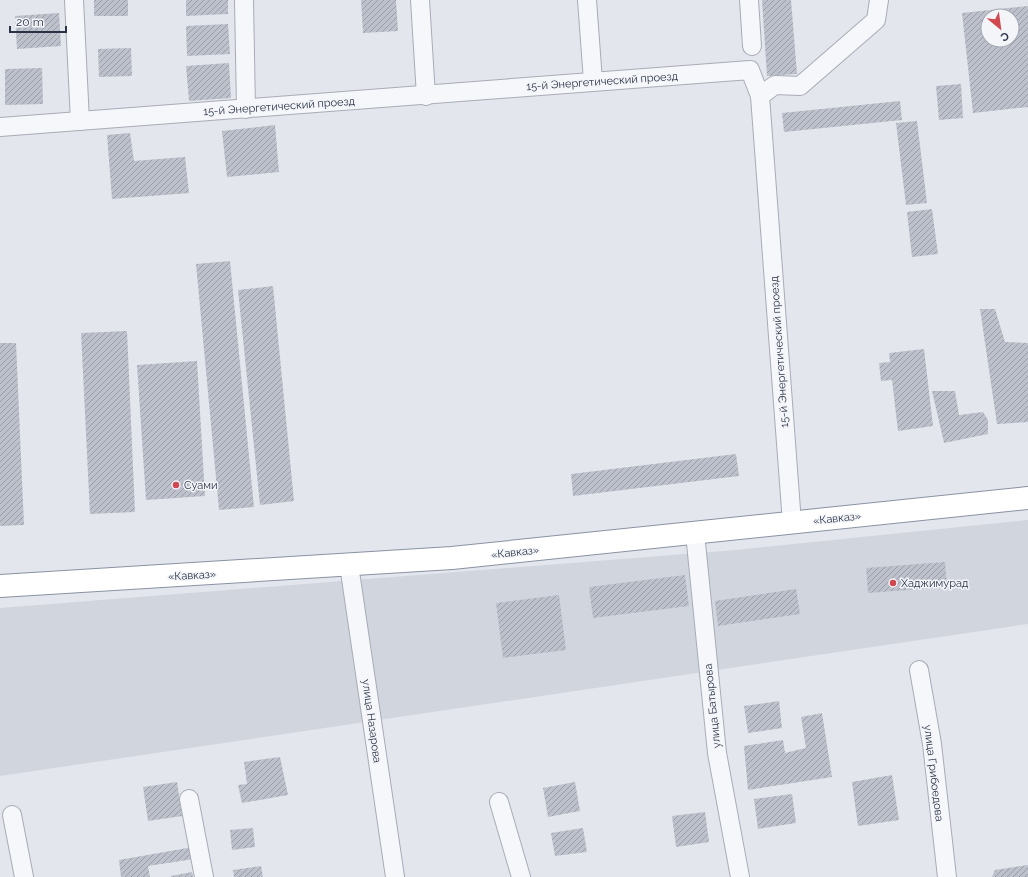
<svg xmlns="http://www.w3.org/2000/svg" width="1028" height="877" font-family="Raleway,sans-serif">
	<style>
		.built { fill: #d1d5de }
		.building { fill: url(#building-hatch); fill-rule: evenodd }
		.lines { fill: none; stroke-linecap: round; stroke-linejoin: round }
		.minor-casing { stroke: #a8acb6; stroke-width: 20 }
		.highway-casing { stroke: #8a92a2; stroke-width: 24 }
		.minor { stroke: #f6f7fa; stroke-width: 18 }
		.highway { stroke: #fff; stroke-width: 22 }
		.poi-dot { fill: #d14851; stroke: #f3f5f9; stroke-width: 1.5 }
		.labels { text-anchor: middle; stroke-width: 3; stroke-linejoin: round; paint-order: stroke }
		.street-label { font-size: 11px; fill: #2a3244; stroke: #f3f5f9 }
		.poi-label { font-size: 11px; fill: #2a3244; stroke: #f3f5f9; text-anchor: start }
	</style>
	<defs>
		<pattern id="building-hatch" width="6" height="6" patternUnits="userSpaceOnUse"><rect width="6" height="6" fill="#bdc1cb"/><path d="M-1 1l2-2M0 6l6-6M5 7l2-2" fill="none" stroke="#9a9da6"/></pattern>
	</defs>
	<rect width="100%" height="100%" fill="#e3e6ec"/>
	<path class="built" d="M 1028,520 L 1028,624 L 0,776 L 0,608 L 736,550 Z"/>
	<g class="building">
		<rect x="94" y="0" width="34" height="16"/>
		<path d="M 186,0 L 228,0 L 228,14 L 186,16 Z"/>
		<path d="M 361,0 L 396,0 L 398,31 L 363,33 Z"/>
		<path d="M 762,0 L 791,0 L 797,74 L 767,76 Z"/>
		<path d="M 1028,6 L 1028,107 L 973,113 L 962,13 ZM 988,16 L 1012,16 L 1012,40 L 988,40 Z"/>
		<path d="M 59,13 L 61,46 L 17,49 L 15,16 Z"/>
		<path d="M 228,24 L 230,54 L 187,56 L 186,26 Z"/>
		<path d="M 131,48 L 132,76 L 99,77 L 98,49 Z"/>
		<path d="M 229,63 L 231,98 L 189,101 L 186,66 Z"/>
		<path d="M 42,68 L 43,104 L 5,105 L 5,69 Z"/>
		<path d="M 961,84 L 963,118 L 939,120 L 936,86 Z"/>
		<path d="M 900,101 L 902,120 L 784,132 L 782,113 Z"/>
		<path d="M 917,121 L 927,203 L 906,205 L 896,123 Z"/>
		<path d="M 275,125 L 279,172 L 227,177 L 222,131 Z"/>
		<path d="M 130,133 L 134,161 L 185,157 L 189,193 L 112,199 L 107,135 Z"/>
		<path d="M 932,209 L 938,254 L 912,257 L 907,212 Z"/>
		<path d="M 230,261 L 254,507 L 219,510 L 196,264 Z"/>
		<path d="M 273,286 L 294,501 L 260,505 L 238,290 Z"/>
		<path d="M 980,309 L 995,309 L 1005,342 L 1028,343 L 1028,422 L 997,424 Z"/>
		<path d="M 127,331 L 135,512 L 90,514 L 81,333 Z"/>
		<path d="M 0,343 L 16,343 L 24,525 L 0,526 Z"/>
		<path d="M 924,349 L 933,426 L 898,431 L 892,380 L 881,381 L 879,363 L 890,362 L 889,353 Z"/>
		<path d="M 197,361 L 205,496 L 146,500 L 137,365 Z"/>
		<path d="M 932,391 L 955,391 L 959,415 L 983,412 L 988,420 L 988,434 L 944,443 Z"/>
		<path d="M 736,454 L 739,476 L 573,496 L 571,474 Z"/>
		<path d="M 945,562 L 947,587 L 868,593 L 866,568 Z"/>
		<path d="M 685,575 L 689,606 L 593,618 L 589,587 Z"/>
		<path d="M 796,589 L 800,614 L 718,626 L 715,601 Z"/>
		<path d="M 559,595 L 566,650 L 503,658 L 496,603 Z"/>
		<path d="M 779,701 L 782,728 L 748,733 L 744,706 Z"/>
		<path d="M 822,713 L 832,777 L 748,790 L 744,746 L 783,740 L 785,753 L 806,748 L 801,717 Z"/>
		<path d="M 280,757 L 288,795 L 242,803 L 238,785 L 247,784 L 244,762 Z"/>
		<path d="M 892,775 L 899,820 L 858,826 L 852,782 Z"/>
		<path d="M 177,782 L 182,816 L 148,821 L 143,787 Z"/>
		<path d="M 575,782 L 580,811 L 548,817 L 543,788 Z"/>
		<path d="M 792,794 L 796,823 L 758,829 L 754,799 Z"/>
		<path d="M 705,812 L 709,842 L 676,847 L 672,816 Z"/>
		<path d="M 253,828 L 255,847 L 232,850 L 230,830 Z"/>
		<path d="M 583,828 L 587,852 L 555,856 L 551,833 Z"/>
		<path d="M 193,847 L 194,859 L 148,866 L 150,877 L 121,877 L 119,860 Z"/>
		<path d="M 1028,865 L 1028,877 L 992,877 L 995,870 Z"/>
		<path d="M 261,866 L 263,877 L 234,877 L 233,870 Z"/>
		<path d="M 192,872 L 193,877 L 171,877 L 171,876 Z"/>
	</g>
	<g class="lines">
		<g class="minor-casing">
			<g id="minor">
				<path d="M 74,0 L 80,121"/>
				<path d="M 244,0 L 246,109"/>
				<path d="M 420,0 L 426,96"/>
				<path d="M 587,0 L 593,81"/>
				<path d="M 749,0 L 752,46"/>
				<path d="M 760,96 L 775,85 L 800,86 L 876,20 L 879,0"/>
				<path d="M 0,127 L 750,70 L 760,96 L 792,523"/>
				<path d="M 695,533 L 717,753 L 740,877"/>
				<path d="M 349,565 L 395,877"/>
				<path d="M 919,670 L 932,744 L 947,877"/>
				<path d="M 189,799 L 204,877"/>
				<path d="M 499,802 L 521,877"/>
				<path d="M 12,815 L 24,877"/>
			</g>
		</g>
		<g class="highway-casing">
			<path id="highway" d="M 0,586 L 452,558 L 1028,498"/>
		</g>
		<use href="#minor" class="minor"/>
		<use href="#highway" class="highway"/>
	</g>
	<g class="poi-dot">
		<circle cx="176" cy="485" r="4"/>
		<circle cx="893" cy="583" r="4"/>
	</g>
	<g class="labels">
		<g class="street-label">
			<text transform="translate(602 81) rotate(-4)" y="4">15-й Энергетический проезд</text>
			<text transform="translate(279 106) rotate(-4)" y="4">15-й Энергетический проезд</text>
			<text transform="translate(779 352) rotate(-94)" y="4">15-й Энергетический проезд</text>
			<text transform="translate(837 518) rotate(-6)" y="4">«Кавказ»</text>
			<text transform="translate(515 552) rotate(-6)" y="4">«Кавказ»</text>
			<text transform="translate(192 575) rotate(-3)" y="4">«Кавказ»</text>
			<text transform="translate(712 706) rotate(-96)" y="4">улица Батырова</text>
			<text transform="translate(372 721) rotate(82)" y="4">улица Назарова</text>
			<text transform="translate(934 773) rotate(83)" y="4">улица Грибоедова</text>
		</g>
		<g class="poi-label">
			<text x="184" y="489">Суами</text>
			<text x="901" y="587">Хаджимурад</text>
		</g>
	</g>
	<g transform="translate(1000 28) rotate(151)"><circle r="19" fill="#f3f5f9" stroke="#a3a7b1"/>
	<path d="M0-3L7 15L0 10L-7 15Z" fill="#d14851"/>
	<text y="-6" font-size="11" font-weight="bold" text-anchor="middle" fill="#2a3244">С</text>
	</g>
	<path d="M10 26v6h56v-6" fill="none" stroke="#2a3244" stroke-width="2"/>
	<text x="16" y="26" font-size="12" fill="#2a3244" stroke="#f3f5f9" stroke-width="3" paint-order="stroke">20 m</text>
</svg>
